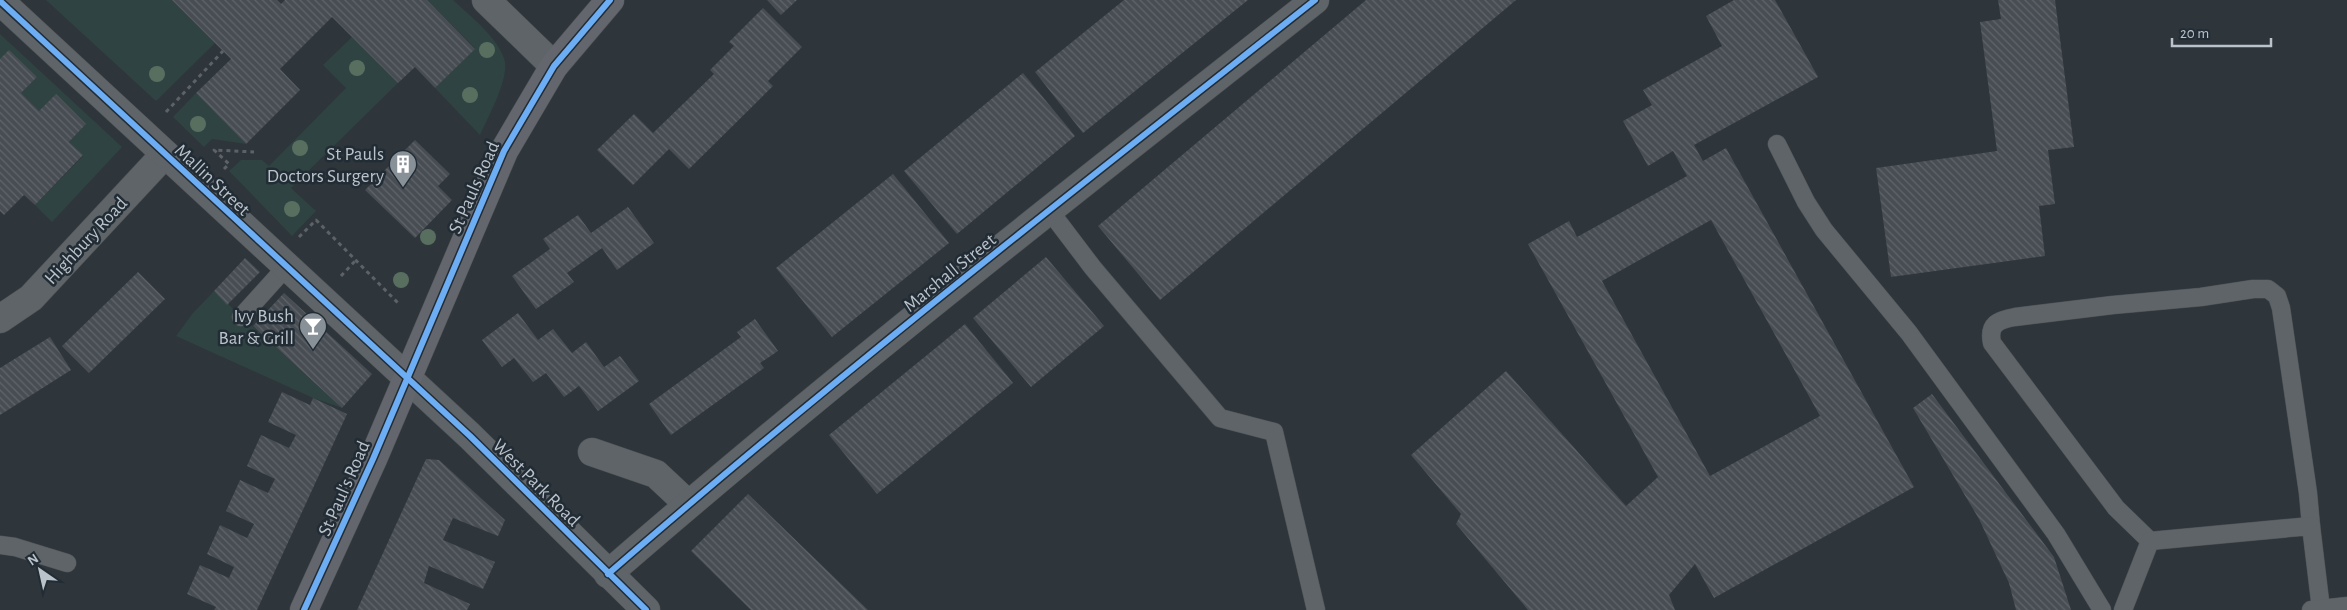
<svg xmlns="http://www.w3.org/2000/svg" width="2347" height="610" font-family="'Alegreya Sans',sans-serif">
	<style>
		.grass { fill: #2e4342 }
		.building { fill: url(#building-back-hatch); fill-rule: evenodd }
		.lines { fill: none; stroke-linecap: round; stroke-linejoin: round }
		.service-casing { stroke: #4c5155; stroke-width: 19 }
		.minor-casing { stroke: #4c5155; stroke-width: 29 }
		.tertiary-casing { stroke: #4c5155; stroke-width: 29 }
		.secondary-casing { stroke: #4c5155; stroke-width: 29 }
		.path { stroke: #5d6267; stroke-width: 3; stroke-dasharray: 4 4; stroke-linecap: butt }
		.service { stroke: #5e6468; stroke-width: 18 }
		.minor { stroke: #5e6468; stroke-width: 28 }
		.tertiary { stroke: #5e6468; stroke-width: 28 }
		.secondary { stroke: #63676d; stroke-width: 28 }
		.cycleway-casing { stroke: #222c35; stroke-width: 9 }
		.cycleway { stroke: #6dadf4; stroke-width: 6 }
		.tree { fill: #586f60 }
		.labels { text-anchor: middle; stroke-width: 5; stroke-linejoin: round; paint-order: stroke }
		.poi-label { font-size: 19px; fill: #bac2ca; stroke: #222c35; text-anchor: end }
		.street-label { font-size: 19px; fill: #bac2ca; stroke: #222c35 }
	</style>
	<defs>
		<pattern id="building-back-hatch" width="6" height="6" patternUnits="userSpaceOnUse" patternTransform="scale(1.25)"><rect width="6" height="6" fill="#474d52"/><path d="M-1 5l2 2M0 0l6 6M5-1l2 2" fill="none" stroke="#5f656a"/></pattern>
	</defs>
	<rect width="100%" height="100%" fill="#2e353b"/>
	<g class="grass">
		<path d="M 46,0 L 172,0 L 215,43 L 156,101 Z"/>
		<path d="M 427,0 L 453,0 C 469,15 501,40 505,62 C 508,81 488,117 480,135 L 435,88 L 475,48 Z"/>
		<path d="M 0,34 L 122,147 L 52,222 L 35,205 L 83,156 L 69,142 L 86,124 L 56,95 L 39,111 L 21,93 L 37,77 L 0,59 Z"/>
		<path d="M 352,37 L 398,83 L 291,188 L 316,211 L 292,236 L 229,171 L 241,160 L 262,160 L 269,166 L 346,88 L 323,65 Z"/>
		<path d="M 196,93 L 246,144 L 212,139 L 204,147 L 173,117 Z"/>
		<path d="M 214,291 L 342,408 L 313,398 L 176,336 L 193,313 Z"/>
	</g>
	<g class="building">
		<path d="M 172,0 L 277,0 L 281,4 L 285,0 L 427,0 L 475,49 L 435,88 L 415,67 L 398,83 L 332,17 L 280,69 L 300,90 L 246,144 L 196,93 L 231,59 Z"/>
		<path d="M 767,0 L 797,0 L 781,15 Z"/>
		<path d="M 1124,0 L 1248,0 L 1083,133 L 1035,72 Z"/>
		<path d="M 1366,0 L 1516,0 L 1160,300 L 1098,226 Z"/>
		<path d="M 1734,0 L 1775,0 L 1818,77 L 1694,145 L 1703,161 L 1726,148 L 1914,487 L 1714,598 L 1695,564 L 1669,595 L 1675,610 L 1528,610 L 1456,524 L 1461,514 L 1411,455 L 1506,371 L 1626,506 L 1658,477 L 1528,244 L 1569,221 L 1577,237 L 1687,176 L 1673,151 L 1648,166 L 1623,121 L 1652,105 L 1643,90 L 1722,46 L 1706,16 ZM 1711,220 L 1820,416 L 1710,476 L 1602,281 Z"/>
		<path d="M 1998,0 L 2055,0 L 2074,147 L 2048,150 L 2055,204 L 2039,206 L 2045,256 L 1891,277 L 1876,168 L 1997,151 L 1980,22 L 2001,19 Z"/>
		<path d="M 763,8 L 802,47 L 768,81 L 773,86 L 689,169 L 669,149 L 633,185 L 597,150 L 634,114 L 653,133 L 714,74 L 710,70 L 734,46 L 729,42 Z"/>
		<path d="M 9,50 L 37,77 L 21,93 L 39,111 L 56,94 L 86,124 L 69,142 L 83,155 L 35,205 L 24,195 L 4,215 L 0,211 L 0,59 Z"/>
		<path d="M 1023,73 L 1075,136 L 957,234 L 904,171 Z"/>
		<path d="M 415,140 L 450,174 L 438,186 L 452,200 L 415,238 L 365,190 Z"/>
		<path d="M 893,174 L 949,243 L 832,337 L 776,268 Z"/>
		<path d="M 628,207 L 654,243 L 617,270 L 602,248 L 567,273 L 574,282 L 536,309 L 512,276 L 550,249 L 543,239 L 578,215 L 591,233 Z"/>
		<path d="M 1046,257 L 1104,326 L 1031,387 L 973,318 Z"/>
		<path d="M 245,258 L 260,272 L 227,305 L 214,291 Z"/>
		<path d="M 138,272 L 165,299 L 89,373 L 62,346 Z"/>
		<path d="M 284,293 L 372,374 L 342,408 L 253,326 Z"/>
		<path d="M 518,313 L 538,340 L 553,329 L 572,353 L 586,342 L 604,367 L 620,356 L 639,381 L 598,411 L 579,386 L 564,397 L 546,373 L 533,382 L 514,358 L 502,367 L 482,340 Z"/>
		<path d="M 755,319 L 778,351 L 760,363 L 764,368 L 671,435 L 649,404 L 741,337 L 737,332 Z"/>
		<path d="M 965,324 L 1013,383 L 877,494 L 829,435 Z"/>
		<path d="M 50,337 L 71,370 L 0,415 L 0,368 Z"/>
		<path d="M 282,392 L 310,405 L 313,398 L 347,414 L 257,610 L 214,610 L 216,607 L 187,594 L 200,565 L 229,578 L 234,567 L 207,554 L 220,525 L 247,538 L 254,524 L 226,511 L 240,480 L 268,493 L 275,479 L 247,466 L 261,435 L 289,448 L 296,435 L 268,422 Z"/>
		<path d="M 1932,394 L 2054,557 L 2071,610 L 2016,610 L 2009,583 L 1979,519 L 1913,408 Z"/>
		<path d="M 426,459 L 439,460 L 505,520 L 498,536 L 453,518 L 443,540 L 495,562 L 483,589 L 429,566 L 424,583 L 470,604 L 467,610 L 357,610 Z"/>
		<path d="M 748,494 L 868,610 L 751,610 L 691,551 Z"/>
	</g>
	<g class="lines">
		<g class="service-casing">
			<g id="service">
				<path d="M 1777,144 L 1806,202 L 1824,230 L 1909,333 L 2056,534 L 2102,610"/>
				<path d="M 1049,210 L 1093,268 L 1220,418 L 1274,432 L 1316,610"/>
				<path d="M 241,317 L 287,266"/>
				<path d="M 2150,541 L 2116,508 L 1992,343 C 1988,324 1998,320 2015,317 L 2113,305 L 2201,297 L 2253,289 L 2268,289 L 2277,296 L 2281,308 L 2308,493 L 2311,526"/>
				<path d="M 0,545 L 15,547 L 67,563"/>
				<path d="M 2123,610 L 2150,541 L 2311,526 L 2321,609"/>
				<path d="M 2311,610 L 2347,606"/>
			</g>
		</g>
		<g class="minor-casing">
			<g id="minor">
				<path d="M 486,0 L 554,66"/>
				<path d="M 0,319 L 31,298 L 165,154"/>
				<path d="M 592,452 L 656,474 L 688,504"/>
				<path d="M 608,574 C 837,375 1077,188 1315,0"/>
			</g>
		</g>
		<g class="tertiary-casing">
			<path id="tertiary" d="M 0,1 L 470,436 L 646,610"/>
		</g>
		<g class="secondary-casing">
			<path id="secondary" d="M 304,610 L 373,459 L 504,151 L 554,66 L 610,0"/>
		</g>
		<g class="path">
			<path d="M 166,112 L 223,51"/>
			<path d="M 224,169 L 229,164 L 214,150 L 254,152"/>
			<path d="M 299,237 L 316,220 L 400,305"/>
			<path d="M 341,276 L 356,260"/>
		</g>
		<use href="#service" class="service"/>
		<use href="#minor" class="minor"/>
		<use href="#tertiary" class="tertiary"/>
		<use href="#secondary" class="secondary"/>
		<g class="cycleway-casing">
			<g id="cycleway">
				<path d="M 0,1 L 470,436 L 646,610"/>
				<path d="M 608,574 C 837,375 1077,188 1315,0"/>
				<path d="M 304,610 L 373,459 L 504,151 L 554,66 L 610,0"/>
			</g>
		</g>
		<use href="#cycleway" class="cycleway"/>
	</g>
	<g class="tree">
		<circle cx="487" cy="50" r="8"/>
		<circle cx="357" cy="68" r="8"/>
		<circle cx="157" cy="74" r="8"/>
		<circle cx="470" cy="95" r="8"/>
		<circle cx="198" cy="124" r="8"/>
		<circle cx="300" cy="148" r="8"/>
		<circle cx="292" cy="209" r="8"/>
		<circle cx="428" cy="237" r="8"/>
		<circle cx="401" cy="280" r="8"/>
	</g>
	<defs>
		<g id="building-pin" transform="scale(1.4375)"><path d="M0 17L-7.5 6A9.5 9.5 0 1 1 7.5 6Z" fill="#899198" stroke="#222c35"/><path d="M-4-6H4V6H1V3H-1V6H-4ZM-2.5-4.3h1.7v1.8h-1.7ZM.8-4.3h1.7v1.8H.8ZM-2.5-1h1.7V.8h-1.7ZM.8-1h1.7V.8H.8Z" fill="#fff"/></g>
		<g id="bar-pin" transform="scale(1.4375)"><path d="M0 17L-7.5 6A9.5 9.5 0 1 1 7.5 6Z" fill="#899198" stroke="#222c35"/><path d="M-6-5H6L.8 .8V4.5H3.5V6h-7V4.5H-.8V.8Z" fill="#fff"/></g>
	</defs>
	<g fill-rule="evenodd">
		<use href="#building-pin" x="403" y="164"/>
		<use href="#bar-pin" x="313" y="326"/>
	</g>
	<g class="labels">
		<g class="poi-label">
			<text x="384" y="160">St Pauls<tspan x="384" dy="22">Doctors Surgery</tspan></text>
			<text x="294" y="322">Ivy Bush<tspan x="294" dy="22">Bar &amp; Grill</tspan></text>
		</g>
		<g class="street-label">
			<text transform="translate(213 179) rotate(43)" y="7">Mallin Street</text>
			<text transform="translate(473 187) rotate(-66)" y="7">St Pauls Road</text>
			<text transform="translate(85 240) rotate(-47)" y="7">Highbury Road</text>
			<text transform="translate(949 272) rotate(-39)" y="7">Marshall Street</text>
			<text transform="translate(537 482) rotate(45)" y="7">West Park Road</text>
			<text transform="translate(343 488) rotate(-66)" y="7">St Paul's Road</text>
		</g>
	</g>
	<g transform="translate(40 570) rotate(326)" stroke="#222c35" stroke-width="4" paint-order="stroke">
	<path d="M0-4L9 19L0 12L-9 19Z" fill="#bac2ca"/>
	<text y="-8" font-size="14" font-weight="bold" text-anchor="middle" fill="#bac2ca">N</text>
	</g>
	<path d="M2172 38v8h99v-8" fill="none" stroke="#bac2ca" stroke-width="2.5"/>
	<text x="2180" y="38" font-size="15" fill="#bac2ca" stroke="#222c35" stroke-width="4" paint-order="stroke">20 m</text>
</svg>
